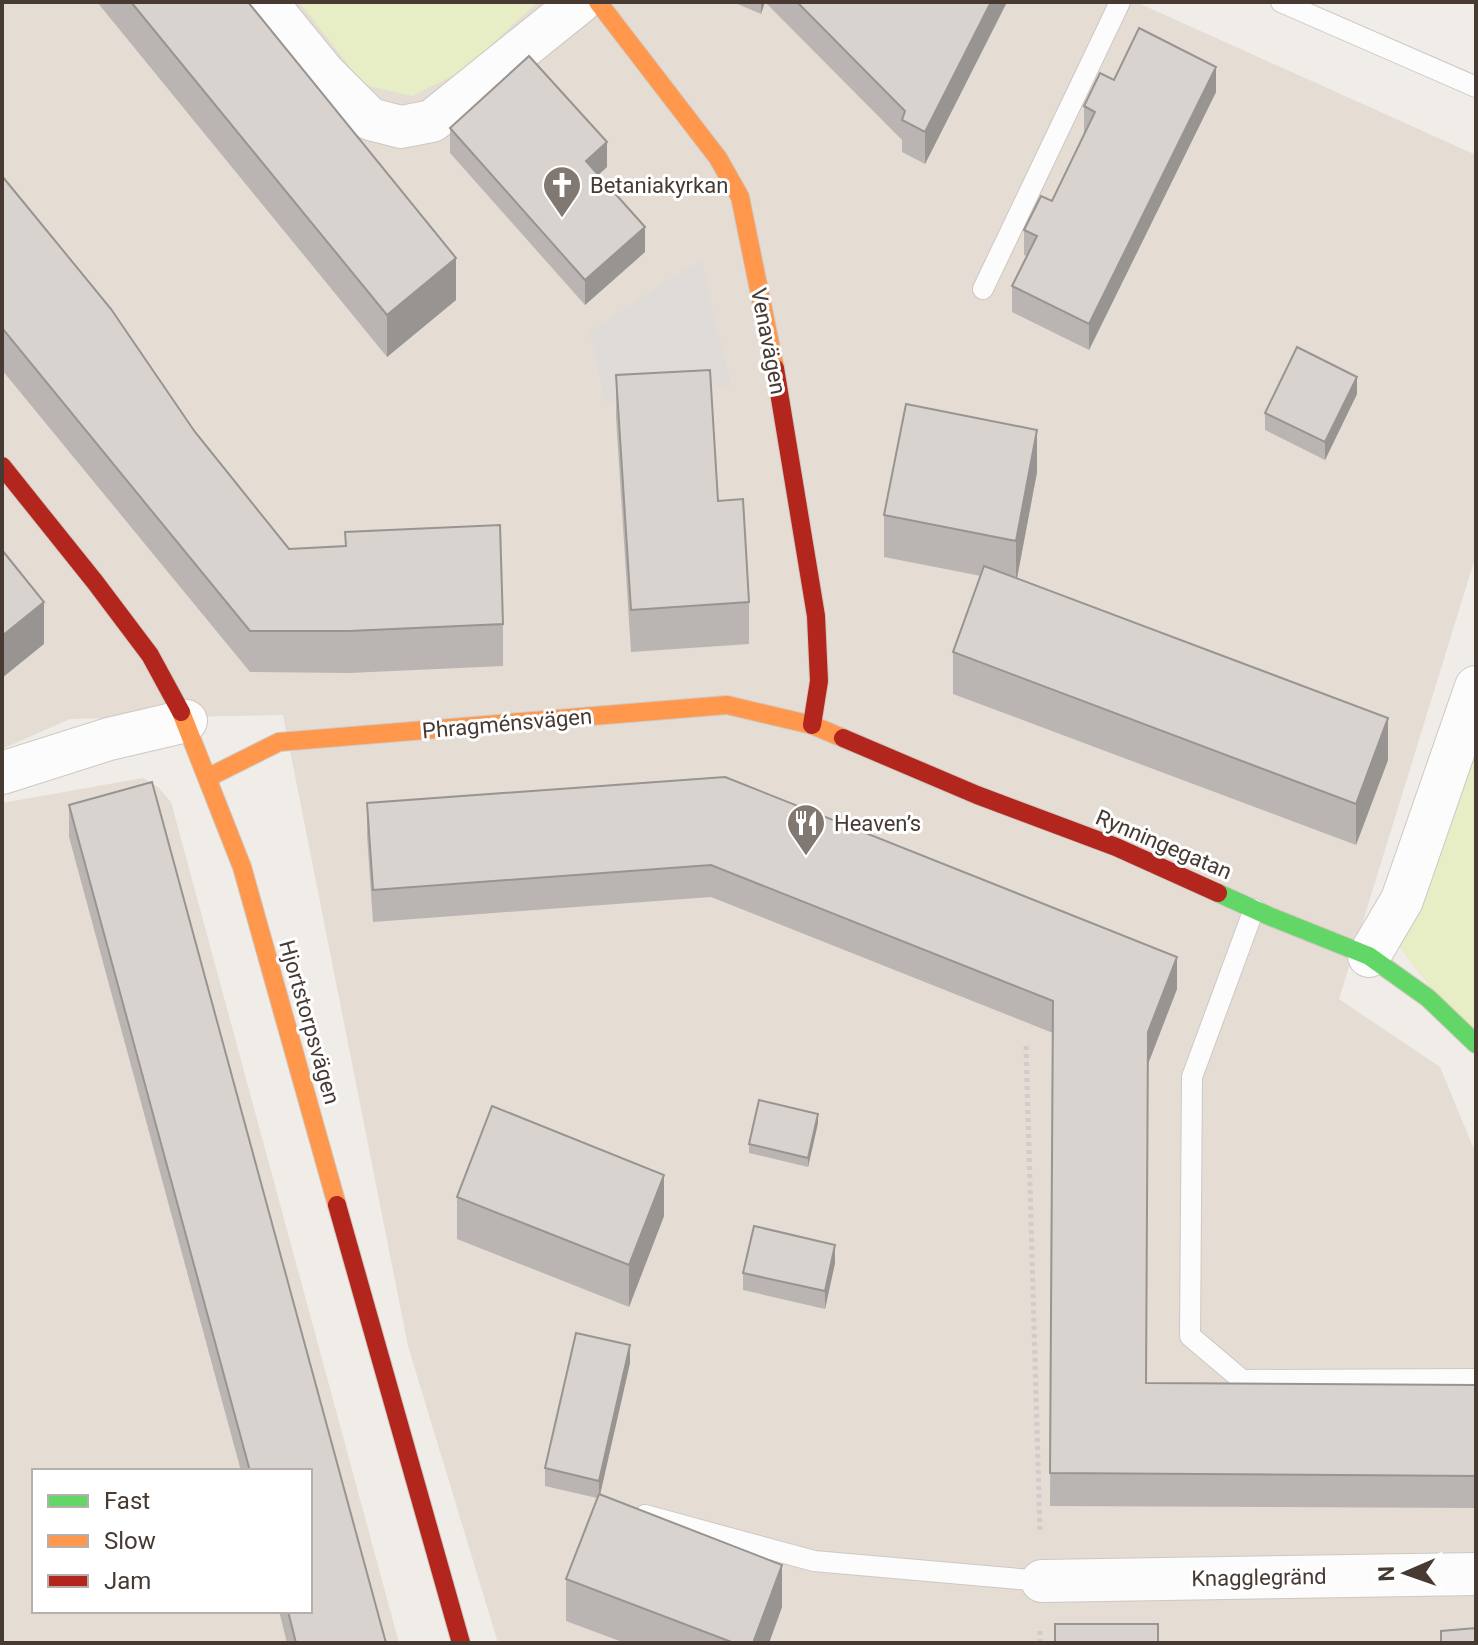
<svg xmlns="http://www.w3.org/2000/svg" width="1478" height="1645" font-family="Roboto,sans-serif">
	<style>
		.residential { fill: #e5dcd4; fill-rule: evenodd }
		.green { fill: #e7edc4 }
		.parking { fill: #dfdbd8 }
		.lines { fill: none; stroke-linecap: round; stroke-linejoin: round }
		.lane-casing { stroke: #cdc8c4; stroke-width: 22 }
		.street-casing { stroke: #cdc8c4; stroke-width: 44 }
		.fast-casing { stroke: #d1c8bf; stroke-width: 20 }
		.slow-casing { stroke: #d1c8bf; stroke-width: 20 }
		.jam-casing { stroke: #d1c8bf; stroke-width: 20 }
		.path { stroke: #d1cbc9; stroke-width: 5; stroke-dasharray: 4 4; stroke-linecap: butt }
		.lane { stroke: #fdfcfc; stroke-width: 20 }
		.street { stroke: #fdfcfc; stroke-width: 42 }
		.fast { stroke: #63d668; stroke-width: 18 }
		.slow { stroke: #ff974d; stroke-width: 18 }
		.jam { stroke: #b3261e; stroke-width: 18 }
		.wall { fill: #bab5b2 }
		.shaded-wall { fill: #979491 }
		.building { fill: #d8d3cf; stroke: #979491; stroke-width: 2 }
		.labels { text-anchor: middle; stroke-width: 6; stroke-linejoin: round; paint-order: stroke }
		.poi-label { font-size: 22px; fill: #473a33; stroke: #fff; text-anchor: start }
		.street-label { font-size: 22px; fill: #473a33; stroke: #fff }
	</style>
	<rect width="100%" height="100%" fill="#f0ece8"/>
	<g class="residential">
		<path d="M 2,2 L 1136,2 L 1476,155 L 1476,555 L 1339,999 L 1440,1067 L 1476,1154 L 1476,1643 L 498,1643 L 408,1346 L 283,715 L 70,719 L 2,749 Z"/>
		<path d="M 143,778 L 158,787 L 171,802 L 399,1643 L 2,1643 L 2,803 ZM 34,1471 L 310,1471 L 310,1611 L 34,1611 Z"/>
	</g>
	<g class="green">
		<path d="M 299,2 L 538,2 L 461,72 L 412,96 L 364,85 Z"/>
		<path d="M 1476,659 L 1476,1047 L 1390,935 Z"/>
	</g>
	<path class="parking" d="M 701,260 L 731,385 L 605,403 L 590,331 Z"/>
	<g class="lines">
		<g class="lane-casing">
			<g id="lane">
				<path d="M 1281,2 L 1476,87"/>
				<path d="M 983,289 L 1120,2"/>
				<path d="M 1254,909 L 1192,1077 L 1190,1336 L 1242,1380 L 1476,1379"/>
				<path d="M 645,1515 L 814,1561 L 1042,1581"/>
			</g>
		</g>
		<g class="street-casing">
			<g id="street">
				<path d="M 266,2 L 324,73 L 370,119 L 401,127 L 432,121 L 580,2"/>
				<path d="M 2,773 L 109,739 L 186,721"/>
				<path d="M 1369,956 L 1402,900 L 1476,687"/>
				<path d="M 1042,1581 L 1476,1574"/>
			</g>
		</g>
		<g class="fast-casing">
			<path id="fast" d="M 1218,893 L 1269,916 L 1369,956 L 1428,998 L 1476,1044"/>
		</g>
		<g class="slow-casing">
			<g id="slow">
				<path d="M 598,2 L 718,158 L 740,197 L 775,368"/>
				<path d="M 181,712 L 242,867 L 337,1205"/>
				<path d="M 209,777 L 279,742 L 727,705 L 812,725 L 843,738"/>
			</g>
		</g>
		<g class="jam-casing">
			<g id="jam">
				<path d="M 775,368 L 816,616 L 819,681 L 812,725"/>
				<path d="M 2,466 L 95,582 L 150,655 L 181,712"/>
				<path d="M 843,738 L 977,795 L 1116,847 L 1218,893"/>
				<path d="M 337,1205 L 461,1643"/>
			</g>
		</g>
		<g class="path">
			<path d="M 1026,1046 L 1040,1534"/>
			<path d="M 1040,1643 L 1040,1628"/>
		</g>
		<use href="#lane" class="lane"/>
		<use href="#street" class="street"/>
		<use href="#fast" class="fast"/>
		<use href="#slow" class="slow"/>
		<use href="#jam" class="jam"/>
	</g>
	<g class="wall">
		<path d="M 97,2 L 248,2 L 456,300 L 387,357 Z"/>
		<path d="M 733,2 L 765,2 L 761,14 Z"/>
		<path d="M 765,2 L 1007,2 L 925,164 L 902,152 L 902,140 Z"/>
		<path d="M 1114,80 L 1216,92 L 1089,350 L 1012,312 L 1012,286 L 1027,256 L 1024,255 L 1024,230 L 1052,201 L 1085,133 L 1084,132 L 1084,106 Z"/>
		<path d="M 450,128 L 607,167 L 598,175 L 645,252 L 585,305 L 450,153 Z"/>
		<path d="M 2,176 L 195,432 L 289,549 L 503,624 L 503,666 L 349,673 L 250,672 L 2,370 Z"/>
		<path d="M 616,375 L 718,501 L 749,602 L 749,644 L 631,652 L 616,417 Z"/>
		<path d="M 1357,394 L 1325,460 L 1265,430 L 1265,413 Z"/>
		<path d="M 1037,472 L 1017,579 L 1388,760 L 1356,845 L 953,694 L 953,652 L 981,576 L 884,557 L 884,515 Z"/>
		<path d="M 725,777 L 1177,989 L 1148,1064 L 1146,1383 L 1476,1385 L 1476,1508 L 1050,1506 L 1053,1033 L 711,897 L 373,922 L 367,836 L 367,803 Z"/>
		<path d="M 69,805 L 386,1643 L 287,1643 L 279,1611 L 310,1611 L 310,1471 L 241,1471 L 69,837 Z"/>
		<path d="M 818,1123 L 808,1167 L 749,1153 L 749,1144 Z"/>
		<path d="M 457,1197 L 664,1216 L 629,1307 L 457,1239 Z"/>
		<path d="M 835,1263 L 825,1309 L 743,1290 L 743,1273 Z"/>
		<path d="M 630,1363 L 600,1495 L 782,1607 L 769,1643 L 625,1643 L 566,1621 L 566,1579 L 597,1498 L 545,1486 L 545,1468 Z"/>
	</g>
	<g class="shaded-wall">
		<path d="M 761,2 L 765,2 L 761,14 Z"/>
		<path d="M 991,2 L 1007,2 L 925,164 L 925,132 Z"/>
		<path d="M 1216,67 L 1216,92 L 1089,350 L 1089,324 Z"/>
		<path d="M 607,142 L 607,167 L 586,186 L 586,161 Z"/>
		<path d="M 645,227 L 645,252 L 585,305 L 585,280 Z"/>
		<path d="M 456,258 L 456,300 L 387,357 L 387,315 Z"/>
		<path d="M 1357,377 L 1357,394 L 1325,460 L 1325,442 Z"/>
		<path d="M 1037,430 L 1037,472 L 1016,583 L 1016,541 Z"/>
		<path d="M 44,602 L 44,644 L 2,678 L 2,636 Z"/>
		<path d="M 1388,718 L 1388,760 L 1356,845 L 1356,804 Z"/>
		<path d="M 1177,957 L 1177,989 L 1148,1064 L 1148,1032 Z"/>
		<path d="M 818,1114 L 818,1123 L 808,1167 L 808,1158 Z"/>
		<path d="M 664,1175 L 664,1216 L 629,1307 L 629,1265 Z"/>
		<path d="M 835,1245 L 835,1263 L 825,1309 L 825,1291 Z"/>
		<path d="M 630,1345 L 630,1363 L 599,1499 L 599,1481 Z"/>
		<path d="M 782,1565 L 782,1607 L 769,1643 L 753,1643 Z"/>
	</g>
	<g class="building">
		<path d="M 131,2 L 248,2 L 456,258 L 387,315 Z"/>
		<path d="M 797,2 L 991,2 L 925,132 L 902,120 L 905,111 Z"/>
		<path d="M 1139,28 L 1216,67 L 1089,324 L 1012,286 L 1037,236 L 1024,230 L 1041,196 L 1052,201 L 1095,112 L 1084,106 L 1100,73 L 1114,80 Z"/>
		<path d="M 529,56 L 607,142 L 586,161 L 645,227 L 585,280 L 450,128 Z"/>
		<path d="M 2,176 L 111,309 L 195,432 L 289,549 L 346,546 L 345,532 L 500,525 L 503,624 L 349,631 L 250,631 L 2,328 Z"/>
		<path d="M 1297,347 L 1357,377 L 1325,442 L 1265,413 Z"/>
		<path d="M 710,370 L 718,501 L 743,499 L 749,602 L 631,610 L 616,375 Z"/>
		<path d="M 906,404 L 1037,430 L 1016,541 L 884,515 Z"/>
		<path d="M 2,550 L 44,602 L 2,636 Z"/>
		<path d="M 984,566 L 1388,718 L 1356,804 L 953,652 Z"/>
		<path d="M 725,777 L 1177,957 L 1148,1032 L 1146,1383 L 1476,1385 L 1476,1476 L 1050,1473 L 1053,1001 L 711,865 L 373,890 L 367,803 Z"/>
		<path d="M 152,782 L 386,1643 L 296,1643 L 288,1611 L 310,1611 L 310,1471 L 250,1471 L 69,805 Z"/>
		<path d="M 759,1100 L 818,1114 L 808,1158 L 749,1144 Z"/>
		<path d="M 492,1106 L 664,1175 L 629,1265 L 457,1197 Z"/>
		<path d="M 754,1226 L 835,1245 L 825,1291 L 743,1273 Z"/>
		<path d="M 576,1333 L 630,1345 L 599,1481 L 545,1468 Z"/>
		<path d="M 599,1494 L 782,1565 L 753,1643 L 734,1643 L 566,1579 Z"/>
		<rect x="1055" y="1624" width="103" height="19"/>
		<path d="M 1476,1628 L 1476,1643 L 1441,1643 L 1441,1631 Z"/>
	</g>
	<defs>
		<g id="church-pin" transform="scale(2)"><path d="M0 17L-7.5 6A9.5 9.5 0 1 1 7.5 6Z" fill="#827872" stroke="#fff"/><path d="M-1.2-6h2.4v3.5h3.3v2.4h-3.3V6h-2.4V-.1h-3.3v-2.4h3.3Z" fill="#fff"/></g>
		<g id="restaurant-pin" transform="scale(2)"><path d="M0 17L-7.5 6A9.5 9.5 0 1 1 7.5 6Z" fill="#827872" stroke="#fff"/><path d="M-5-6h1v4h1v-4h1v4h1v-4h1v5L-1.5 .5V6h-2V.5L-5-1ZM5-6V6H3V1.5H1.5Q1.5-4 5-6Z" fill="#fff"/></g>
	</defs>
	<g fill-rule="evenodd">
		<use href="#church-pin" x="562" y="185"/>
		<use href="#restaurant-pin" x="806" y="823"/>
	</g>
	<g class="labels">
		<g class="poi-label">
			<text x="590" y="193">Betaniakyrkan</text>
			<text x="834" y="831">Heaven’s</text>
		</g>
		<g class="street-label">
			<text transform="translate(769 341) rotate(79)" y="8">Venavägen</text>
			<text transform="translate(507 723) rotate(-5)" y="8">Phragménsvägen</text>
			<text transform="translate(1164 844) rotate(23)" y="8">Rynningegatan</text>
			<text transform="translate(310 1022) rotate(74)" y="8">Hjortstorpsvägen</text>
			<text transform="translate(1259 1577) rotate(-1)" y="8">Knagglegränd</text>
		</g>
	</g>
	<rect width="1478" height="1645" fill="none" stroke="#473a33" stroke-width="8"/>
	<rect x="32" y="1469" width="280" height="144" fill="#ffffff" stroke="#b5b0ad" stroke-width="2"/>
	<rect x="48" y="1495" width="40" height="12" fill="#63d668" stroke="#b5b0ad" stroke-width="2"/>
	<text x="104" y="1509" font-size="24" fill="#473a33">Fast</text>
	<rect x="48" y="1535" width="40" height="12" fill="#ff974d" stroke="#b5b0ad" stroke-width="2"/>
	<text x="104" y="1549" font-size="24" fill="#473a33">Slow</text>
	<rect x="48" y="1575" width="40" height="12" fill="#b3261e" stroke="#b5b0ad" stroke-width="2"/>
	<text x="104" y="1589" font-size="24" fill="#473a33">Jam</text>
	<g transform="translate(1406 1573) rotate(268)" stroke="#ffffff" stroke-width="6" paint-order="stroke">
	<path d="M0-6L14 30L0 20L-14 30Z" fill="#473a33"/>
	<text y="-12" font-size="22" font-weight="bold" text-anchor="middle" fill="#473a33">N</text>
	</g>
</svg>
